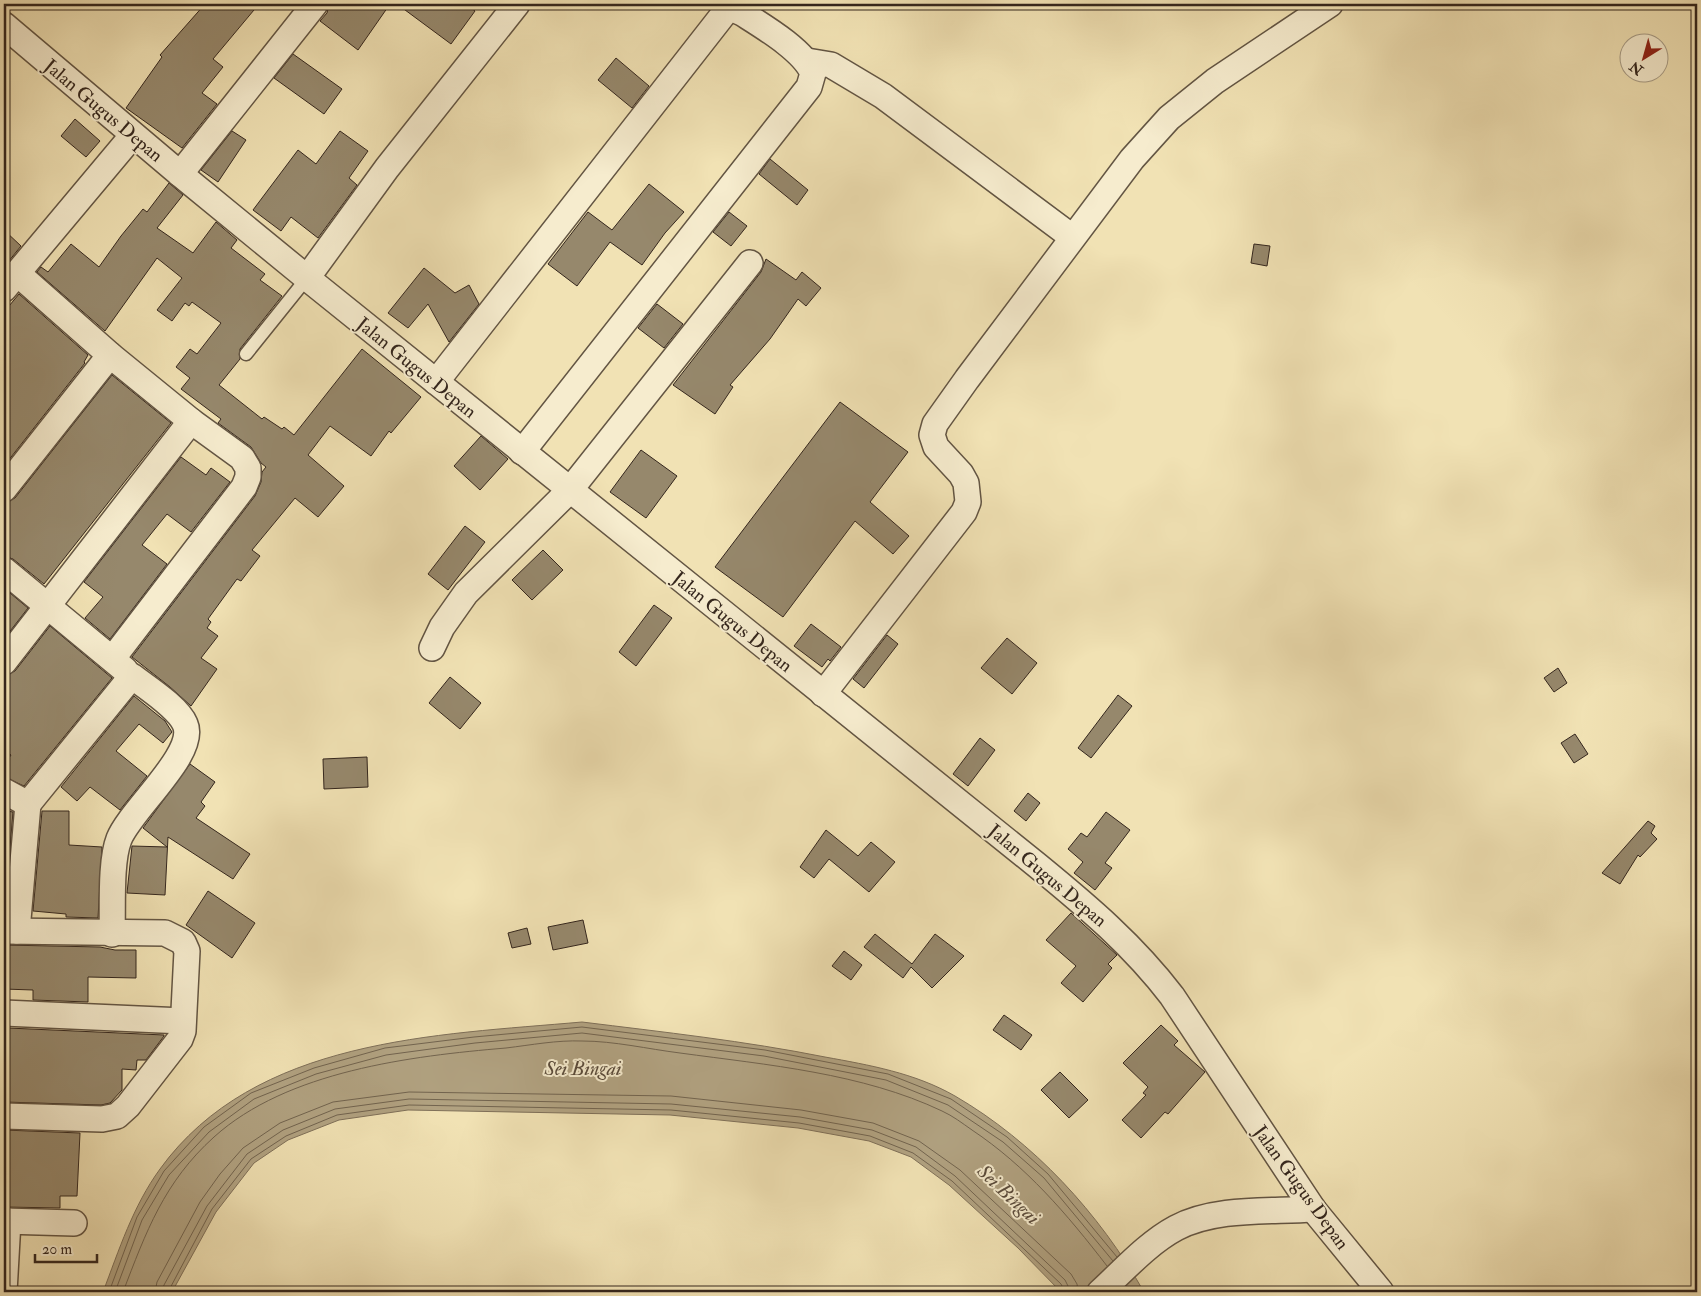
<svg xmlns="http://www.w3.org/2000/svg" width="1701" height="1296" font-family="'IM FELL Double Pica',serif">
	<style>
		.water { fill: #b1a281; stroke: #7f7059 }
		.lines { fill: none; stroke-linecap: round; stroke-linejoin: round }
		.shore { stroke: #72644f; stroke-width: 1 }
		.building { fill: #96886c; stroke: #34261d }
		.service-casing { stroke: #635543; stroke-width: 15 }
		.minor-casing { stroke: #635543; stroke-width: 28 }
		.service { stroke: #f6ecce; stroke-width: 12 }
		.minor { stroke: #f6ecce; stroke-width: 25 }
		.labels { text-anchor: middle; stroke-width: 4; stroke-linejoin: round; paint-order: stroke }
		.street-label { font-size: 19px; fill: #34261d; stroke: #f6ecce }
		.water-label { font-size: 20px; font-style: italic; fill: #5a4b3b; stroke: #f6ecce }
	</style>
	<rect width="100%" height="100%" fill="#f1e2b4"/>
	<filter id="stains"><feTurbulence type="fractalNoise" baseFrequency=".004" numOctaves="4"/><feColorMatrix values="0 0 0 0 .2 0 0 0 0 .09 0 0 0 0 .02 0 0 0 .5 -.17"/></filter>
	<radialGradient id="worn" r=".72"><stop offset=".6" stop-color="#630" stop-opacity="0"/><stop offset="1" stop-color="#630" stop-opacity=".3"/></radialGradient>
	<path class="water" d="M 582,1022 C 663,1032 745,1041 825,1057 C 869,1065 915,1073 955,1096 C 1034,1142 1099,1213 1144,1292 L 1061,1292 L 1018,1248 L 949,1185 L 911,1157 L 869,1141 L 798,1128 L 670,1115 L 408,1110 L 339,1120 L 288,1140 L 254,1163 L 216,1212 L 172,1292 L 103,1292 C 119,1250 133,1206 160,1169 C 255,1038 436,1035 582,1022 Z"/>
	<g class="lines">
		<g class="shore">
			<path d="M 109,1292 L 137,1217 L 164,1171 L 204,1127 L 251,1093 L 314,1068 L 385,1048 L 474,1037 L 582,1027 L 765,1050 L 888,1074 L 951,1099 L 1007,1137 L 1048,1174 L 1117,1257"/>
			<path d="M 115,1292 L 142,1220 L 169,1175 L 209,1132 L 254,1099 L 316,1074 L 386,1055 L 475,1043 L 582,1033 L 764,1056 L 886,1080 L 948,1105 L 1003,1142 L 1044,1178 L 1113,1261"/>
			<path d="M 123,1292 C 146,1232 164,1182 214,1137 C 287,1071 411,1056 506,1048 C 531,1045 557,1040 582,1041 C 614,1041 648,1049 680,1053 C 768,1065 862,1073 942,1111 C 953,1116 962,1123 972,1130 C 1026,1166 1067,1214 1107,1266"/>
			<path d="M 155,1292 L 157,1282 L 200,1202 L 220,1174 L 243,1148 L 280,1123 L 333,1102 L 409,1092 L 671,1096 L 801,1110 L 873,1123 L 919,1141 L 960,1170 L 1071,1274 L 1077,1284 L 1078,1292"/>
			<path d="M 162,1292 L 164,1285 L 207,1206 L 247,1154 L 283,1130 L 335,1109 L 409,1099 L 671,1104 L 800,1117 L 872,1130 L 916,1147 L 955,1176 L 1065,1280 L 1071,1292"/>
			<path d="M 168,1292 L 212,1209 L 251,1159 L 286,1136 L 337,1115 L 409,1105 L 671,1110 L 799,1123 L 870,1136 L 913,1153 L 952,1181 L 1061,1284 L 1065,1292"/>
		</g>
	</g>
	<g class="building">
		<path d="M 205,4 L 259,4 L 213,59 L 223,67 L 202,93 L 217,104 L 182,148 L 126,108 L 162,57 L 160,55 Z"/>
		<path d="M 329,4 L 390,4 L 358,50 L 320,21 L 327,13 Z"/>
		<path d="M 397,4 L 466,4 L 475,11 L 451,44 Z"/>
		<path d="M 293,54 L 342,89 L 324,114 L 274,78 Z"/>
		<path d="M 616,58 L 649,86 L 632,108 L 598,80 Z"/>
		<path d="M 75,119 L 100,141 L 86,157 L 61,136 Z"/>
		<path d="M 232,131 L 246,140 L 218,182 L 201,170 Z"/>
		<path d="M 340,131 L 368,151 L 349,178 L 357,185 L 318,238 L 291,217 L 281,231 L 253,210 L 298,150 L 316,164 Z"/>
		<path d="M 770,159 L 808,190 L 797,205 L 759,174 Z"/>
		<path d="M 169,183 L 183,195 L 157,228 L 193,253 L 216,222 L 237,240 L 231,248 L 265,274 L 260,280 L 282,296 L 240,349 L 240,359 L 219,385 L 262,419 L 264,417 L 282,429 L 284,427 L 294,435 L 362,349 L 421,397 L 391,433 L 389,431 L 371,456 L 330,426 L 308,455 L 344,486 L 318,517 L 295,498 L 252,550 L 260,556 L 241,581 L 237,579 L 208,619 L 211,622 L 207,628 L 218,636 L 201,658 L 217,669 L 191,706 L 170,687 L 132,657 L 255,496 L 261,482 L 262,472 L 266,467 L 261,463 L 251,447 L 218,423 L 221,419 L 181,389 L 190,378 L 176,367 L 190,349 L 197,354 L 221,323 L 192,302 L 189,306 L 185,303 L 172,321 L 157,310 L 182,278 L 157,258 L 105,331 L 37,272 L 41,267 L 48,272 L 71,244 L 99,267 L 121,236 L 143,209 L 147,212 Z"/>
		<path d="M 649,184 L 684,212 L 665,233 L 642,265 L 610,242 L 577,286 L 548,264 L 588,212 L 612,230 Z"/>
		<path d="M 729,212 L 747,226 L 731,246 L 713,232 Z"/>
		<path d="M 4,230 L 21,246 L 4,267 Z"/>
		<path d="M 1254,244 L 1270,246 L 1267,266 L 1251,263 Z"/>
		<path d="M 766,259 L 796,280 L 802,272 L 821,288 L 806,306 L 798,299 L 770,339 L 730,385 L 733,387 L 715,414 L 673,385 L 761,272 Z"/>
		<path d="M 424,268 L 455,293 L 469,285 L 479,304 L 449,342 L 428,304 L 408,328 L 388,313 Z"/>
		<path d="M 19,294 L 88,355 L 84,362 L 85,363 L 4,466 L 4,312 Z"/>
		<path d="M 657,304 L 683,324 L 664,348 L 638,328 Z"/>
		<path d="M 112,375 L 171,423 L 44,584 L 13,559 L 4,556 L 4,503 L 15,498 Z"/>
		<path d="M 840,402 L 908,452 L 870,502 L 909,536 L 893,554 L 855,521 L 783,617 L 715,567 Z"/>
		<path d="M 481,436 L 508,459 L 480,490 L 454,466 Z"/>
		<path d="M 641,450 L 677,476 L 646,518 L 610,492 Z"/>
		<path d="M 181,457 L 206,475 L 211,468 L 230,482 L 191,532 L 167,514 L 142,545 L 167,564 L 110,639 L 85,618 L 103,597 L 84,582 Z"/>
		<path d="M 465,526 L 485,542 L 448,590 L 428,574 Z"/>
		<path d="M 543,550 L 563,570 L 532,600 L 512,580 Z"/>
		<path d="M 4,588 L 28,608 L 4,639 Z"/>
		<path d="M 654,605 L 672,618 L 636,666 L 619,652 Z"/>
		<path d="M 811,624 L 841,647 L 830,661 L 828,659 L 822,667 L 794,646 Z"/>
		<path d="M 50,626 L 112,678 L 24,786 L 4,777 L 4,765 L 11,755 L 4,750 L 4,676 L 15,671 Z"/>
		<path d="M 887,635 L 898,644 L 864,688 L 853,679 Z"/>
		<path d="M 1007,638 L 1037,663 L 1012,694 L 981,668 Z"/>
		<path d="M 1558,668 L 1567,683 L 1554,692 L 1544,678 Z"/>
		<path d="M 450,677 L 481,703 L 460,729 L 429,703 Z"/>
		<path d="M 1118,695 L 1132,706 L 1091,758 L 1078,748 Z"/>
		<path d="M 134,696 L 165,721 L 172,732 L 163,743 L 139,724 L 116,751 L 147,776 L 120,810 L 90,787 L 77,801 L 61,787 Z"/>
		<path d="M 1575,734 L 1588,754 L 1574,763 L 1561,743 Z"/>
		<path d="M 980,738 L 995,750 L 968,786 L 953,774 Z"/>
		<path d="M 367,757 L 368,787 L 324,789 L 323,759 Z"/>
		<path d="M 190,764 L 215,782 L 201,802 L 205,806 L 196,818 L 250,854 L 233,879 L 168,837 L 165,895 L 127,893 L 132,846 L 167,847 L 143,828 Z"/>
		<path d="M 1028,793 L 1040,803 L 1026,821 L 1014,811 Z"/>
		<path d="M 4,807 L 9,810 L 7,811 L 13,812 L 5,908 Z"/>
		<path d="M 42,811 L 69,811 L 69,845 L 102,847 L 98,918 L 66,917 L 66,914 L 33,911 Z"/>
		<path d="M 1106,812 L 1130,830 L 1105,863 L 1112,868 L 1095,890 L 1074,873 L 1083,862 L 1068,849 L 1081,833 L 1087,837 Z"/>
		<path d="M 1648,821 L 1655,826 L 1651,833 L 1657,839 L 1640,857 L 1638,855 L 1620,884 L 1602,873 Z"/>
		<path d="M 826,830 L 858,856 L 871,842 L 895,862 L 869,892 L 829,859 L 814,878 L 800,867 Z"/>
		<path d="M 208,891 L 255,923 L 232,958 L 186,925 Z"/>
		<path d="M 1071,913 L 1117,955 L 1108,964 L 1112,968 L 1083,1002 L 1061,983 L 1076,966 L 1046,940 Z"/>
		<path d="M 583,920 L 588,943 L 553,950 L 548,927 Z"/>
		<path d="M 527,928 L 531,944 L 512,948 L 508,933 Z"/>
		<path d="M 875,934 L 912,964 L 935,934 L 964,956 L 932,988 L 911,967 L 903,978 L 864,947 Z"/>
		<path d="M 4,945 L 100,947 L 115,950 L 136,950 L 136,978 L 88,977 L 88,1002 L 33,1000 L 33,990 L 4,989 Z"/>
		<path d="M 844,951 L 862,965 L 851,980 L 832,966 Z"/>
		<path d="M 1004,1015 L 1032,1035 L 1021,1050 L 993,1030 Z"/>
		<path d="M 1161,1025 L 1178,1041 L 1174,1045 L 1205,1072 L 1168,1114 L 1165,1112 L 1141,1138 L 1122,1120 L 1146,1095 L 1143,1093 L 1148,1087 L 1123,1063 Z"/>
		<path d="M 8,1028 L 164,1035 L 164,1036 L 146,1060 L 137,1060 L 136,1070 L 122,1069 L 122,1090 L 110,1103 L 101,1105 L 4,1102 L 4,1060 Z"/>
		<path d="M 1060,1072 L 1088,1100 L 1069,1118 L 1041,1090 Z"/>
		<path d="M 4,1130 L 80,1133 L 77,1196 L 60,1196 L 60,1208 L 4,1207 Z"/>
	</g>
	<g class="lines">
		<g class="service-casing">
			<path id="service" d="M 246,354 L 307,278"/>
		</g>
		<g class="minor-casing">
			<g id="minor">
				<path d="M 4,25 L 180,174 L 307,278 L 1038,866 C 1088,907 1133,945 1172,996 L 1313,1209 L 1381,1292"/>
				<path d="M 807,61 L 831,65 L 883,96 L 1072,237"/>
				<path d="M 180,174 L 315,4"/>
				<path d="M 17,273 L 110,355 L 191,421 L 242,458 L 248,468 L 248,477 L 244,487 L 113,658"/>
				<path d="M 307,278 L 387,168 L 517,4"/>
				<path d="M 4,289 L 133,135"/>
				<path d="M 436,382 L 726,11 L 733,9 L 742,13 C 764,27 803,50 813,73 L 809,87 L 522,452"/>
				<path d="M 4,489 L 110,355"/>
				<path d="M 4,570 L 125,670"/>
				<path d="M 432,648 L 442,627 L 466,593 L 570,490 L 750,263"/>
				<path d="M 4,662 L 191,421"/>
				<path d="M 823,694 L 964,512 L 968,502 L 966,483 L 961,474 L 936,447 L 932,435 L 935,424 L 967,379 L 1132,159 L 1169,118 L 1215,81 L 1330,4"/>
				<path d="M 4,791 L 28,804 L 132,676 C 146,687 178,707 185,724 C 198,753 131,809 119,839 C 110,862 113,908 112,934"/>
				<path d="M 4,931 L 165,933 L 183,942 L 187,951 L 183,1031 L 180,1039 L 128,1106 L 117,1116 L 102,1119 L 4,1116"/>
				<path d="M 17,931 L 28,804"/>
				<path d="M 4,1013 L 183,1021"/>
				<path d="M 4,1221 L 74,1223"/>
				<path d="M 4,1292 L 8,1221"/>
				<path d="M 1100,1292 C 1124,1270 1148,1243 1176,1228 C 1216,1207 1270,1212 1313,1209"/>
			</g>
		</g>
		<use href="#service" class="service"/>
		<use href="#minor" class="minor"/>
	</g>
	<g class="labels">
		<g class="street-label">
			<text transform="translate(104 110) rotate(40)" y="7">Jalan Gugus Depan</text>
			<text transform="translate(417 367) rotate(39)" y="7">Jalan Gugus Depan</text>
			<text transform="translate(733 621) rotate(39)" y="7">Jalan Gugus Depan</text>
			<text transform="translate(1048 875) rotate(40)" y="7">Jalan Gugus Depan</text>
			<text transform="translate(1302 1187) rotate(54)" y="7">Jalan Gugus Depan</text>
		</g>
		<g class="water-label">
			<text x="583" y="1075">Sei Bingai</text>
			<text transform="translate(1009 1194) rotate(43)" y="7">Sei Bingai</text>
		</g>
	</g>
	<rect width="1701" height="1296" fill="none" stroke="#f1e2b4" stroke-width="20"/>
	<rect x="5" y="5" width="1691" height="1286" fill="none" stroke="#34261d" stroke-width="2.5"/>
	<rect x="10" y="10" width="1681" height="1276" fill="none" stroke="#34261d"/>
	<g transform="translate(1644 58) rotate(217)"><circle r="24" fill="#f6ecce" stroke="#a89d87"/>
	<path d="M0-4L9 19L0 12L-9 19Z" fill="#8f2418"/>
	<text y="-8" font-size="14" font-weight="bold" text-anchor="middle" fill="#34261d">N</text>
	</g>
	<path d="M35 1254v8h62v-8" fill="none" stroke="#34261d" stroke-width="2.5"/>
	<text x="42" y="1254" font-size="15" fill="#34261d" stroke="#f6ecce" stroke-width="4" paint-order="stroke">20 m</text>
	<rect width="100%" height="100%" filter="url(#stains)"/>
	<rect width="100%" height="100%" fill="url(#worn)"/>
</svg>
